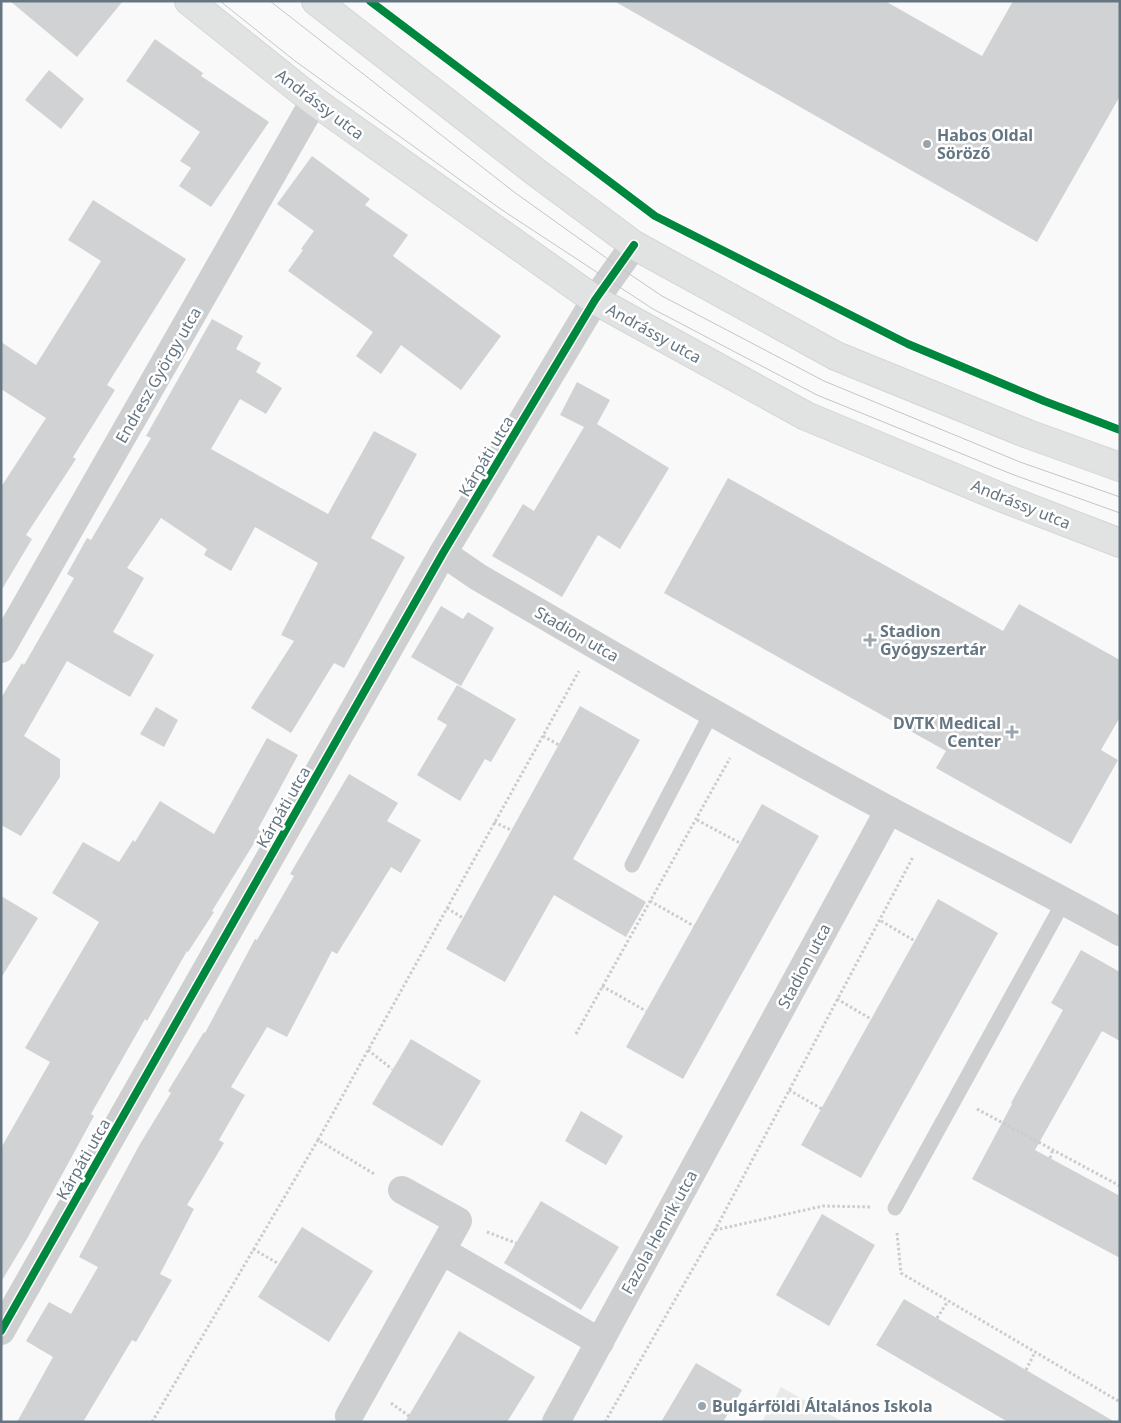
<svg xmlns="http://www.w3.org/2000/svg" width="1121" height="1423" font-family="'Noto Sans',sans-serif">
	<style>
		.built { fill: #e8e9e9 }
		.building { fill: #d0d2d3 }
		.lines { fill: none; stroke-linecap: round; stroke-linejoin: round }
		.secondary-casing { stroke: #d5d6d7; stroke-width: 30 }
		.path { stroke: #cbcccd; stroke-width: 3; stroke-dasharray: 2.5 2.5; stroke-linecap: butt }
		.service { stroke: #cecfd0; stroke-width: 15 }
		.minor { stroke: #cecfd0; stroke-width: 28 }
		.secondary { stroke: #e1e2e2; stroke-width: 28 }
		.tram { stroke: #c3c5c6; stroke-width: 1 }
		.cycleway-casing { stroke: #fff; stroke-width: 11 }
		.cycleway { stroke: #00873e; stroke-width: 8 }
		.poi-dot { fill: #99a4ac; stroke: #fff; stroke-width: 2 }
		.labels { text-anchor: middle; stroke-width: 5; stroke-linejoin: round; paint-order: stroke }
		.street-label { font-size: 16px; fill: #657683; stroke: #fff }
		.poi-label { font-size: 16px; font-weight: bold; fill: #657683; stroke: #fff; text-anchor: start }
	</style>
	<rect width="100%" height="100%" fill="#f9f9f9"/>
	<path class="built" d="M 781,1387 L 843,1422 L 762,1422 Z"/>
	<g class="building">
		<path d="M 10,1 L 123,1 L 77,57 Z"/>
		<path d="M 614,1 L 885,1 L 982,56 L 1013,1 L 1120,1 L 1120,96 L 1037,242 Z"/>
		<path d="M 155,39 L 203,73 L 201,76 L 269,122 L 211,207 L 179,186 L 191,168 L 180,161 L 200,132 L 126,81 Z"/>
		<path d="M 49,70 L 84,99 L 61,129 L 25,100 Z"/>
		<path d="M 312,156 L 370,199 L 365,205 L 408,235 L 393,256 L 501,336 L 461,390 L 401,345 L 381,374 L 356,356 L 373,332 L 288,271 L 303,250 L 301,249 L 314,231 L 277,204 Z"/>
		<path d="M 93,200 L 186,259 L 107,385 L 115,390 L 73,457 L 76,459 L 26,535 L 32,539 L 1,591 L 1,487 L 46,418 L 1,389 L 1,342 L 36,365 L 101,261 L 68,240 Z"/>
		<path d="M 212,319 L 243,336 L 236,349 L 261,363 L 256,372 L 282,388 L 266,414 L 240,399 L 211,449 L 328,514 L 374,431 L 417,454 L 371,538 L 405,557 L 344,668 L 334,663 L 291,733 L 251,708 L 294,641 L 281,635 L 318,563 L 255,527 L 231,571 L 204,555 L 207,549 L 161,518 L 127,568 L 144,578 L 113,632 L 154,655 L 130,697 L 67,661 L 24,736 L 60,759 L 60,777 L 21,836 L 1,825 L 1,698 L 22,663 L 24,665 L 74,578 L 67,574 L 87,538 L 91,540 L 151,438 L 146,436 Z"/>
		<path d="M 577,382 L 610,400 L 597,424 L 669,468 L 620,549 L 598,535 L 562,597 L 492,556 L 523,504 L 534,511 L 584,427 L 560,415 Z"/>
		<path d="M 728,478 L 1003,631 L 1019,604 L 1120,660 L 1120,717 L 1101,750 L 1118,760 L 1071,844 L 936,768 L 946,751 L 664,593 Z"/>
		<path d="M 441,606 L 463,619 L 468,612 L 494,628 L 461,686 L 411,657 Z"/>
		<path d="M 457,685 L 516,719 L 491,762 L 485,759 L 460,801 L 417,775 L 447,725 L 437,719 Z"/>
		<path d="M 580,706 L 640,740 L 573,859 L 646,902 L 626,937 L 554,895 L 505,982 L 446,949 Z"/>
		<path d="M 156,707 L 178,720 L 164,747 L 140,734 Z"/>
		<path d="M 267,738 L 298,755 L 258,829 L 261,832 L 212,911 L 214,912 L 188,952 L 187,951 L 147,1021 L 145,1019 L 91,1114 L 94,1116 L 28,1237 L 1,1282 L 1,1148 L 50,1062 L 25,1048 L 99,922 L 52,893 L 83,842 L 119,862 L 133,840 L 135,842 L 160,801 L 214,834 Z"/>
		<path d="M 349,774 L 398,803 L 387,821 L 421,840 L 401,873 L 391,867 L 337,954 L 332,951 L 287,1037 L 267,1027 L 231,1087 L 245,1095 L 219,1140 L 224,1143 L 187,1205 L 194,1209 L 160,1274 L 172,1280 L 136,1342 L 132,1340 L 83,1422 L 17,1422 L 53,1357 L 26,1341 L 49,1302 L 71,1314 L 98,1267 L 79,1257 L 140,1144 L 171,1093 L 168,1091 L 204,1032 L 205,1033 L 255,939 L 257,940 L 294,876 L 290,874 Z"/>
		<path d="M 762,804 L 819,836 L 683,1079 L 626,1047 Z"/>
		<path d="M 1,896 L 38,918 L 1,978 Z"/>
		<path d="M 938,899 L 998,933 L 861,1178 L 801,1145 Z"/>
		<path d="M 1081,950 L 1120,972 L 1120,1041 L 1102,1031 L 1035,1150 L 1120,1196 L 1120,1258 L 972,1179 L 1012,1104 L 1011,1103 L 1063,1010 L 1051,1003 Z"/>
		<path d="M 411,1039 L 481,1081 L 442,1146 L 372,1104 Z"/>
		<path d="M 581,1111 L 623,1136 L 606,1165 L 565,1141 Z"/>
		<path d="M 541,1201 L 619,1247 L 581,1310 L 504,1263 Z"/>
		<path d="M 822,1214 L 875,1245 L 829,1326 L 776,1295 Z"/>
		<path d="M 302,1227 L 373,1271 L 329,1342 L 258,1297 Z"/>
		<path d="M 904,1299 L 1026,1370 L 1115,1422 L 1008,1422 L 876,1345 Z"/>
		<path d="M 459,1331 L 535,1377 L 507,1422 L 405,1422 Z"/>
		<path d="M 696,1363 L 742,1390 L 723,1422 L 661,1422 Z"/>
	</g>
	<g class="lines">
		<g class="secondary-casing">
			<g id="secondary">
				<path d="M 189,1 L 314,101 L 595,300 L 806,416 L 1003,498 L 1120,543"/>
				<path d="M 316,1 L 537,173 L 634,245 L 836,356 L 1028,434 L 1120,467"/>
			</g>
		</g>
		<g class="path">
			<path d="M 543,736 L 559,745"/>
			<path d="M 697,820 L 740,843"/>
			<path d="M 494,822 L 511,830"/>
			<path d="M 650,901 L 694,926"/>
			<path d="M 447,908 L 463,918"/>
			<path d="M 881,921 L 915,941"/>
			<path d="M 602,986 L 646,1011"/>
			<path d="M 837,999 L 871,1019"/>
			<path d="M 576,1034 L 730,758"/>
			<path d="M 368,1050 L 392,1069"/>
			<path d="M 789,1090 L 822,1109"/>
			<path d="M 977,1109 L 1120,1186"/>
			<path d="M 318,1140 L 579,671"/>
			<path d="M 1050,1158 L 1053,1149"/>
			<path d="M 715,1230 L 823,1206 L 871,1207"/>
			<path d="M 487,1232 L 516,1243"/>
			<path d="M 897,1233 L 901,1273 L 1120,1402"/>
			<path d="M 253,1249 L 279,1264"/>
			<path d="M 937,1318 L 948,1301"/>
			<path d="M 1026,1370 L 1035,1352"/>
			<path d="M 391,1403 L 409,1416"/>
			<path d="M 152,1422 L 318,1140 L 376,1175"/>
			<path d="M 605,1422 L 715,1230 L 913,857"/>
			<path d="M 1119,1422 L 1120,1421"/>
		</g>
		<g class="service">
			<path d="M 632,865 L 712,712"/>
			<path d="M 895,1208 L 1064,901"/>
		</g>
		<g class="minor">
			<path d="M 443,553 L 478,577 C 614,656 750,736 889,810 C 966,851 1044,889 1120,932"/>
			<path d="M 1,649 L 314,101"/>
			<path d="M 442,1251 L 600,1342"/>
			<path d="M 1,1331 L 443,553 L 595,300 L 634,245"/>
			<path d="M 349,1416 L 458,1221 L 402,1190"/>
			<path d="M 556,1422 L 889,810"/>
		</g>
		<use href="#secondary" class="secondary"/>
		<g class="tram">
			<path d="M 220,1 L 295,61 L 502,210 L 653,309 L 817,395 L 1014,475 L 1120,513"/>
			<path d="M 270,1 L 514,192 L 619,267 L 662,296 L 824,381 L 1020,462 L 1120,497"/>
		</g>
		<g class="cycleway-casing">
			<g id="cycleway">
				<path d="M 370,1 L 655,216 L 908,344 L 1044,401 L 1120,430"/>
				<path d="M 1,1331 L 443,553 L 595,300 L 634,245"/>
			</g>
		</g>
		<use href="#cycleway" class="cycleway"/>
	</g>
	<g class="poi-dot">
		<circle cx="927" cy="144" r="5"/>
		<path d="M867.5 632.5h5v5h5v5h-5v5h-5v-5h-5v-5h5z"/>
		<path d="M1009.5 724.5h5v5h5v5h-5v5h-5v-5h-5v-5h5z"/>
		<circle cx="702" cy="1406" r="5"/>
	</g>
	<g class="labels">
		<g class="street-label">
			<text transform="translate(320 104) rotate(37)" y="6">Andrássy utca</text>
			<text transform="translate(654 333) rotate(29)" y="6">Andrássy utca</text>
			<text transform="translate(158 375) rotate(-60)" y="6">Endresz György utca</text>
			<text transform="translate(486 456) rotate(-59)" y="6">Kárpáti utca</text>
			<text transform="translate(1021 504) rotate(22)" y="6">Andrássy utca</text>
			<text transform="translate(577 634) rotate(30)" y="6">Stadion utca</text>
			<text transform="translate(283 807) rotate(-60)" y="6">Kárpáti utca</text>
			<text transform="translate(804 966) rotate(-62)" y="6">Stadion utca</text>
			<text transform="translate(83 1159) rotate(-60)" y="6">Kárpáti utca</text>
			<text transform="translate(659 1232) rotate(-61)" y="6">Fazola Henrik utca</text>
		</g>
		<g class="poi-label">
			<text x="937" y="141">Habos Oldal<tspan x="937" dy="18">Söröző</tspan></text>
			<text x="880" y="637">Stadion<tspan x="880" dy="18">Gyógyszertár</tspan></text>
			<text x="1001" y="729" text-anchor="end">DVTK Medical<tspan x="1001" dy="18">Center</tspan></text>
			<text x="712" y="1412">Bulgárföldi Általános Iskola</text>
		</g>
	</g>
	<rect width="1121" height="1423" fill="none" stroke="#657683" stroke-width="5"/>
</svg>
